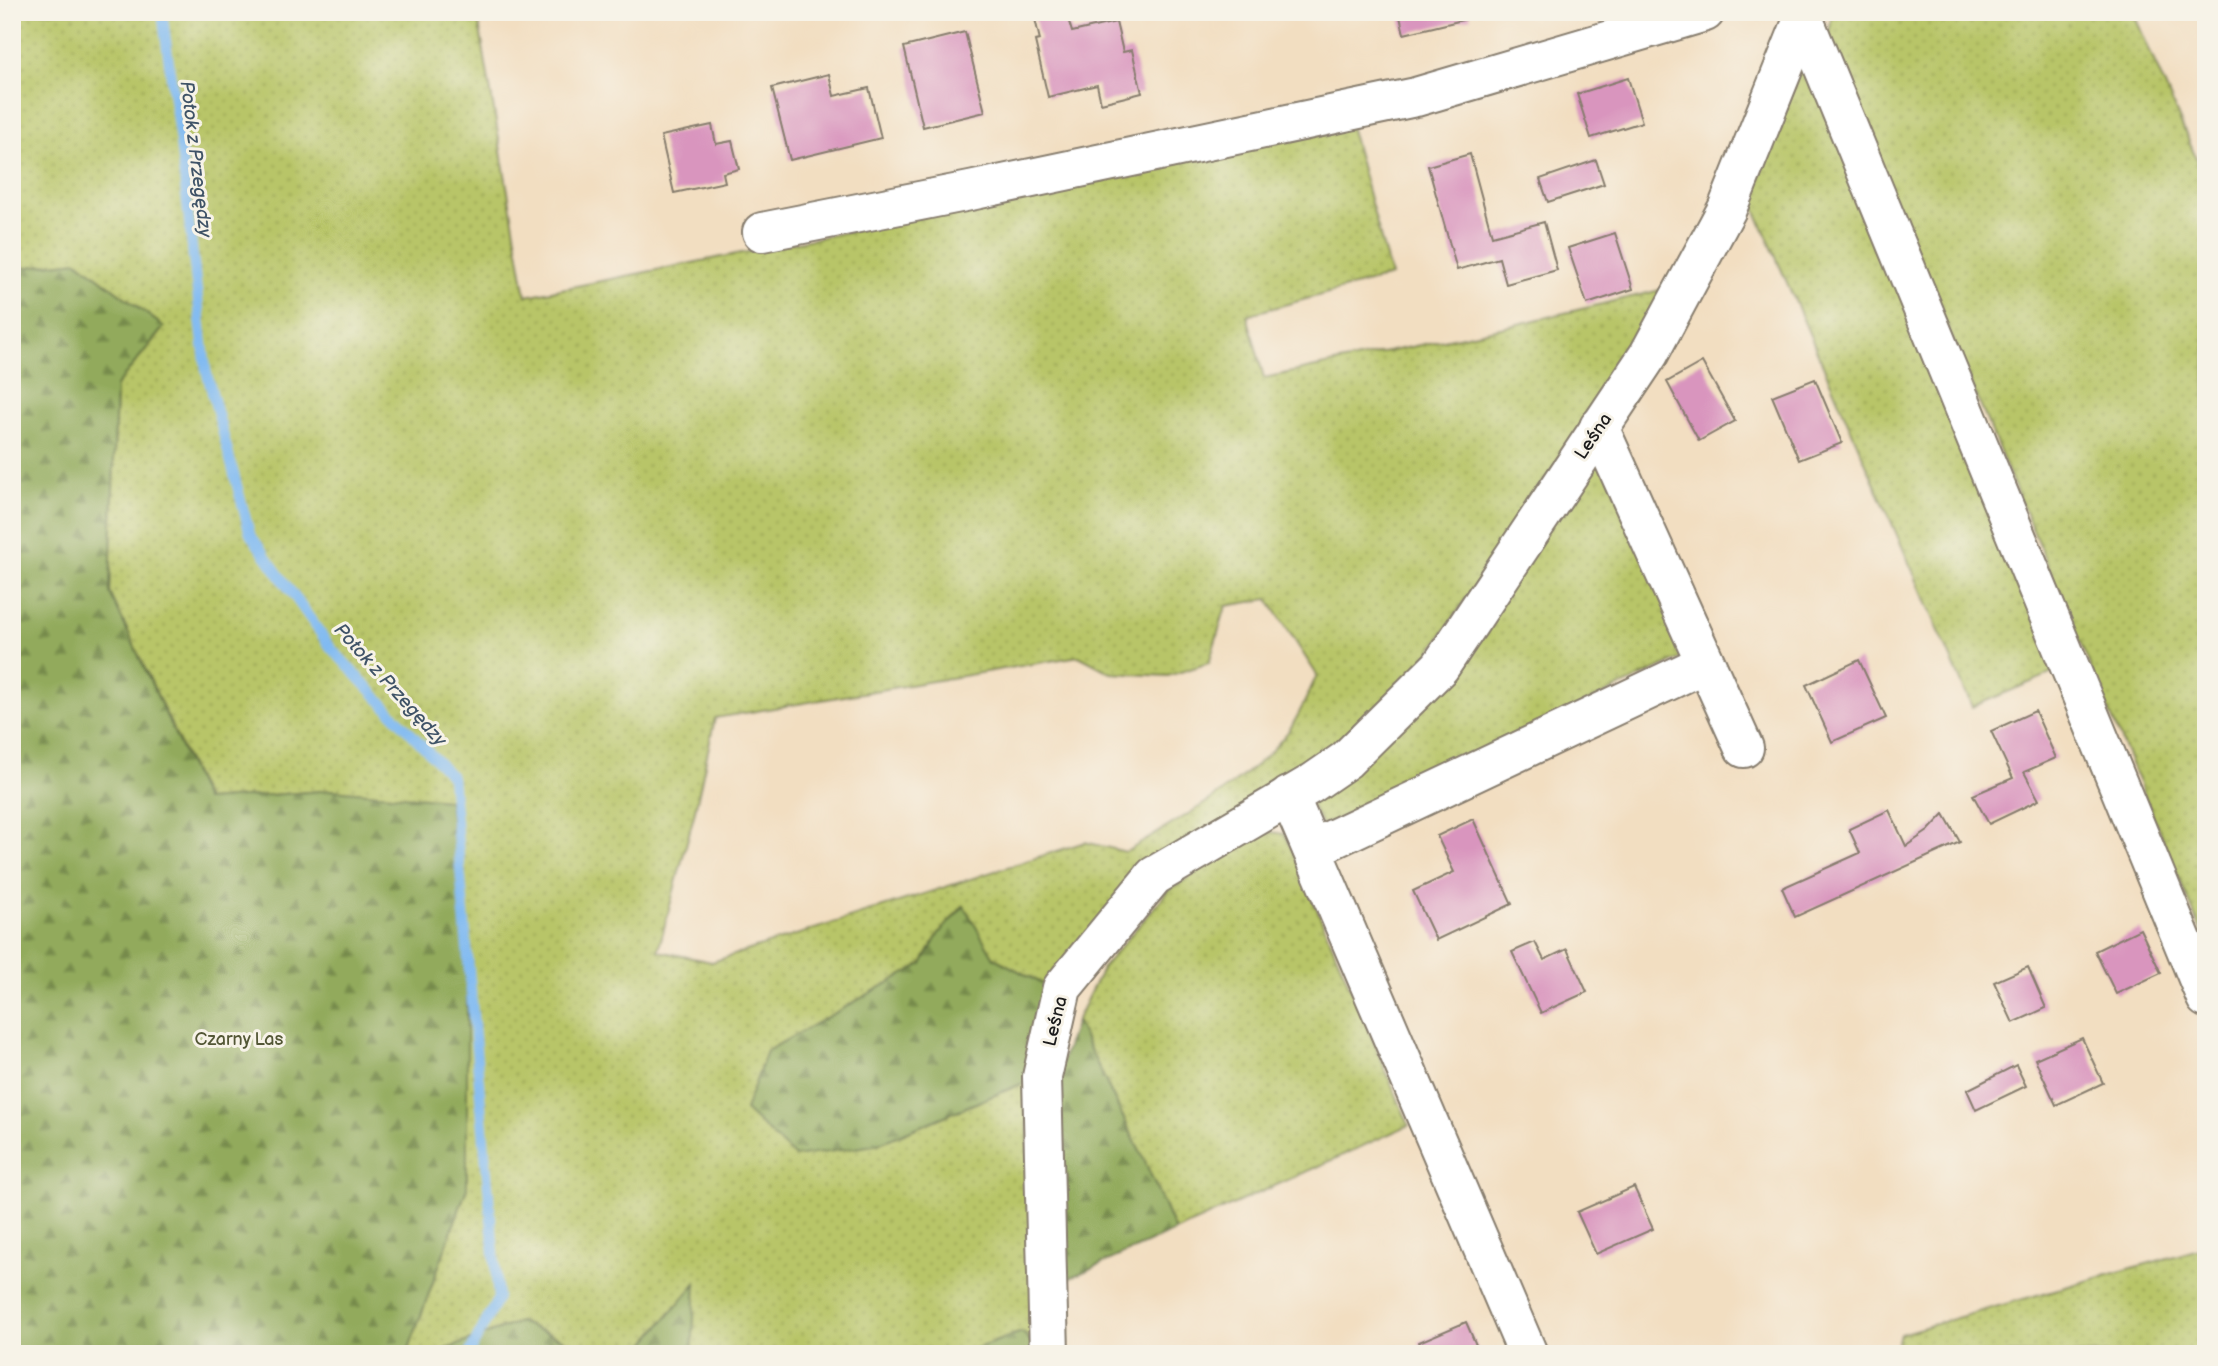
<svg xmlns="http://www.w3.org/2000/svg" width="2218" height="1366" font-family="'Balsamiq Sans',sans-serif">
	<style>
		.grass { fill: url(#grass-dots); stroke: #6a7042; stroke-width: 2; fill-rule: evenodd }
		.forest { fill: url(#forest-firs); stroke: #57633c; stroke-width: 2 }
		.lines { fill: none; stroke-linecap: round; stroke-linejoin: round }
		.stream { stroke: #80baf1; stroke-width: 10 }
		.building { fill: #d995be }
		.minor-casing { stroke: #877d6e; stroke-width: 42 }
		.minor { stroke: #fff; stroke-width: 38 }
		.labels { text-anchor: middle; stroke-width: 6; stroke-linejoin: round; paint-order: stroke }
		.street-label { font-size: 18px; fill: #1c1c1c; stroke: #f7f3e8 }
		.park-label { font-size: 18px; fill: #535736; stroke: #f7f3e8 }
		.water-label { font-size: 19px; font-style: italic; fill: #3f5367; stroke: #f7f3e8 }
	</style>
	<defs>
		<pattern id="grass-dots" width="8" height="8" patternUnits="userSpaceOnUse" patternTransform="scale(1.75)"><rect width="8" height="8" fill="#b8c567"/><path d="M2 2h.1M6 6h.1" fill="none" stroke="#9ea959" stroke-width="1.8" stroke-linecap="round"/></pattern>
		<pattern id="forest-firs" width="22" height="20" patternUnits="userSpaceOnUse" patternTransform="scale(1.75)"><rect width="22" height="20" fill="#92aa5c"/><path d="M5 1l3.5 6h-7zM16 11l3.5 6h-7z" fill="#768a4b"/></pattern>
	</defs>
	<rect width="100%" height="100%" fill="#f7f3e8"/>
	<filter id="ink" filterUnits="userSpaceOnUse"><feTurbulence type="fractalNoise" baseFrequency=".0143" numOctaves="2"/><feDisplacementMap in="SourceGraphic" scale="14" xChannelSelector="R" yChannelSelector="G"/><feConvolveMatrix kernelMatrix="1 2 1 2 8 2 1 2 1" color-interpolation-filters="sRGB"/></filter>
	<filter id="wash" filterUnits="userSpaceOnUse"><feTurbulence type="fractalNoise" baseFrequency=".00686" numOctaves="4" result="noise"/><feDisplacementMap in="SourceGraphic" scale="28" xChannelSelector="R" yChannelSelector="G"/><feGaussianBlur stdDeviation="1.57" result="paint"/><feColorMatrix in="noise" values="0 0 0 0 0 0 0 0 0 0 0 0 0 0 0 0 0 1.4 0 .05"/><feComposite in="paint" operator="in"/></filter>
	<g filter="url(#wash)">
		<rect width="100%" height="100%" fill="#f2dec1"/>
		<g class="grass">
			<path d="M 12,12 L 477,12 L 526,296 L 1058,190 L 1349,122 L 1391,276 L 1247,315 L 1264,378 L 1510,326 L 1673,287 L 1423,663 L 1347,744 L 1047,986 L 994,958 L 963,906 L 939,933 L 922,964 L 767,1051 L 875,1145 L 1026,1082 L 1037,1347 L 1022,1332 L 961,1354 L 692,1354 L 695,1284 L 636,1354 L 583,1354 L 562,1339 L 519,1322 L 444,1350 L 443,1354 L 407,1354 L 467,1188 L 333,790 L 206,800 L 110,593 L 116,386 L 164,327 L 77,261 L 12,269 ZM 1268,599 L 1317,675 C 1308,694 1299,717 1287,733 C 1247,783 1180,819 1126,852 L 1085,842 L 712,962 L 658,951 L 694,815 L 715,718 L 1079,656 L 1111,673 L 1168,676 L 1209,663 L 1226,606 Z"/>
			<path d="M 1832,12 L 2133,12 L 2206,181 L 2206,942 L 1828,43 Z"/>
			<path d="M 1805,56 L 2060,670 L 1972,707 L 1751,200 Z"/>
			<path d="M 1599,455 L 1688,655 L 1322,826 L 1311,805 Z"/>
			<path d="M 1270,832 L 1285,834 L 1409,1125 L 1175,1231 L 1146,1164 L 1076,1021 L 1103,967 L 1168,891 L 1239,845 Z"/>
			<path d="M 2206,1247 L 2206,1354 L 1894,1354 L 1900,1334 Z"/>
		</g>
		<g class="forest">
			<path d="M 77,261 L 164,327 L 116,386 L 110,593 L 205,800 L 333,790 L 449,800 L 467,951 L 467,1188 L 407,1354 L 12,1354 L 12,269 Z"/>
			<path d="M 964,906 L 994,958 L 1047,986 L 1026,1082 L 875,1145 L 795,1157 L 745,1110 L 767,1051 L 922,964 L 939,933 Z"/>
			<path d="M 1076,1021 L 1146,1164 L 1175,1231 L 1063,1281 L 1059,1070 Z"/>
			<path d="M 696,1283 L 692,1354 L 636,1354 Z"/>
			<path d="M 519,1322 L 562,1339 L 583,1354 L 443,1354 L 444,1350 Z"/>
			<path d="M 1022,1332 L 1037,1347 L 1036,1354 L 961,1354 Z"/>
		</g>
		<g class="lines">
			<path class="stream" d="M 162,12 L 180,142 L 206,370 L 250,534 L 331,648 L 452,777 L 498,1298 L 469,1354"/>
		</g>
		<g id="blocks">
			<g class="building">
				<path d="M 1066,12 L 1072,32 L 1116,22 L 1123,52 L 1132,50 L 1142,93 L 1101,103 L 1097,85 L 1048,97 L 1035,41 L 1040,40 L 1035,19 Z"/>
				<path d="M 1399,12 L 1469,12 L 1471,18 L 1404,34 Z"/>
				<path d="M 965,32 L 985,112 L 923,127 L 904,47 Z"/>
				<path d="M 829,74 L 834,96 L 869,88 L 881,138 L 790,160 L 772,88 Z"/>
				<path d="M 1628,78 L 1642,122 L 1591,138 L 1577,94 Z"/>
				<path d="M 712,125 L 716,144 L 732,141 L 739,169 L 723,173 L 725,182 L 674,193 L 661,136 Z"/>
				<path d="M 1470,154 L 1492,236 L 1544,222 L 1557,270 L 1506,284 L 1499,258 L 1457,270 L 1428,166 Z"/>
				<path d="M 1596,160 L 1604,184 L 1548,202 L 1540,179 Z"/>
				<path d="M 1615,233 L 1633,289 L 1587,304 L 1568,248 Z"/>
				<path d="M 1702,362 L 1735,421 L 1699,441 L 1667,382 Z"/>
				<path d="M 1815,379 L 1842,443 L 1799,460 L 1772,396 Z"/>
				<path d="M 1859,660 L 1886,718 L 1832,742 L 1806,685 Z"/>
				<path d="M 2035,711 L 2056,758 L 2024,772 L 2039,800 L 1989,824 L 1973,795 L 2013,778 L 1991,731 Z"/>
				<path d="M 1889,810 L 1906,846 L 1928,831 L 1944,814 L 1960,842 L 1795,917 L 1782,888 L 1860,853 L 1849,829 Z"/>
				<path d="M 1473,819 L 1512,904 L 1436,940 L 1413,891 L 1454,872 L 1437,836 Z"/>
				<path d="M 2140,929 L 2161,973 L 2116,994 L 2095,951 Z"/>
				<path d="M 1535,942 L 1544,960 L 1567,949 L 1587,992 L 1541,1013 L 1512,952 Z"/>
				<path d="M 2028,967 L 2046,1008 L 2013,1023 L 1994,982 Z"/>
				<path d="M 2082,1038 L 2103,1083 L 2056,1105 L 2035,1059 Z"/>
				<path d="M 2016,1065 L 2026,1086 L 1976,1110 L 1967,1090 Z"/>
				<path d="M 1634,1187 L 1653,1229 L 1596,1254 L 1577,1212 Z"/>
				<path d="M 1466,1322 L 1480,1354 L 1424,1354 L 1419,1342 Z"/>
			</g>
		</g>
	</g>
	<g filter="url(#ink)">
		<use href="#blocks" fill-opacity="0" stroke="#877d6e" stroke-width="2"/>
		<g class="lines">
			<g class="minor-casing">
				<g id="minor">
					<path d="M 1804,20 L 2206,998"/>
					<path d="M 762,232 L 970,191 L 1416,97 L 1705,12"/>
					<path d="M 1599,427 L 1744,748"/>
					<path d="M 1289,796 L 1528,1354"/>
					<path d="M 1312,849 L 1689,671"/>
					<path d="M 1049,1354 L 1042,1077 L 1062,988 L 1154,876 L 1311,784 L 1346,760 L 1440,667 L 1649,354 L 1727,209 L 1806,12"/>
				</g>
			</g>
			<use href="#minor" class="minor"/>
		</g>
	</g>
	<g class="labels">
		<g class="street-label">
			<text transform="translate(1593 436) rotate(-56)" y="6">Leśna</text>
			<text transform="translate(1055 1021) rotate(-76)" y="6">Leśna</text>
		</g>
		<g class="park-label">
			<text x="239" y="1045">Czarny Las</text>
		</g>
		<g class="water-label">
			<text transform="translate(197 159) rotate(83)" y="7">Potok z Przegędzy</text>
			<text transform="translate(391 684) rotate(48)" y="7">Potok z Przegędzy</text>
		</g>
	</g>
	<rect width="2218" height="1366" fill="none" stroke="#f7f3e8" stroke-width="42"/>
</svg>
